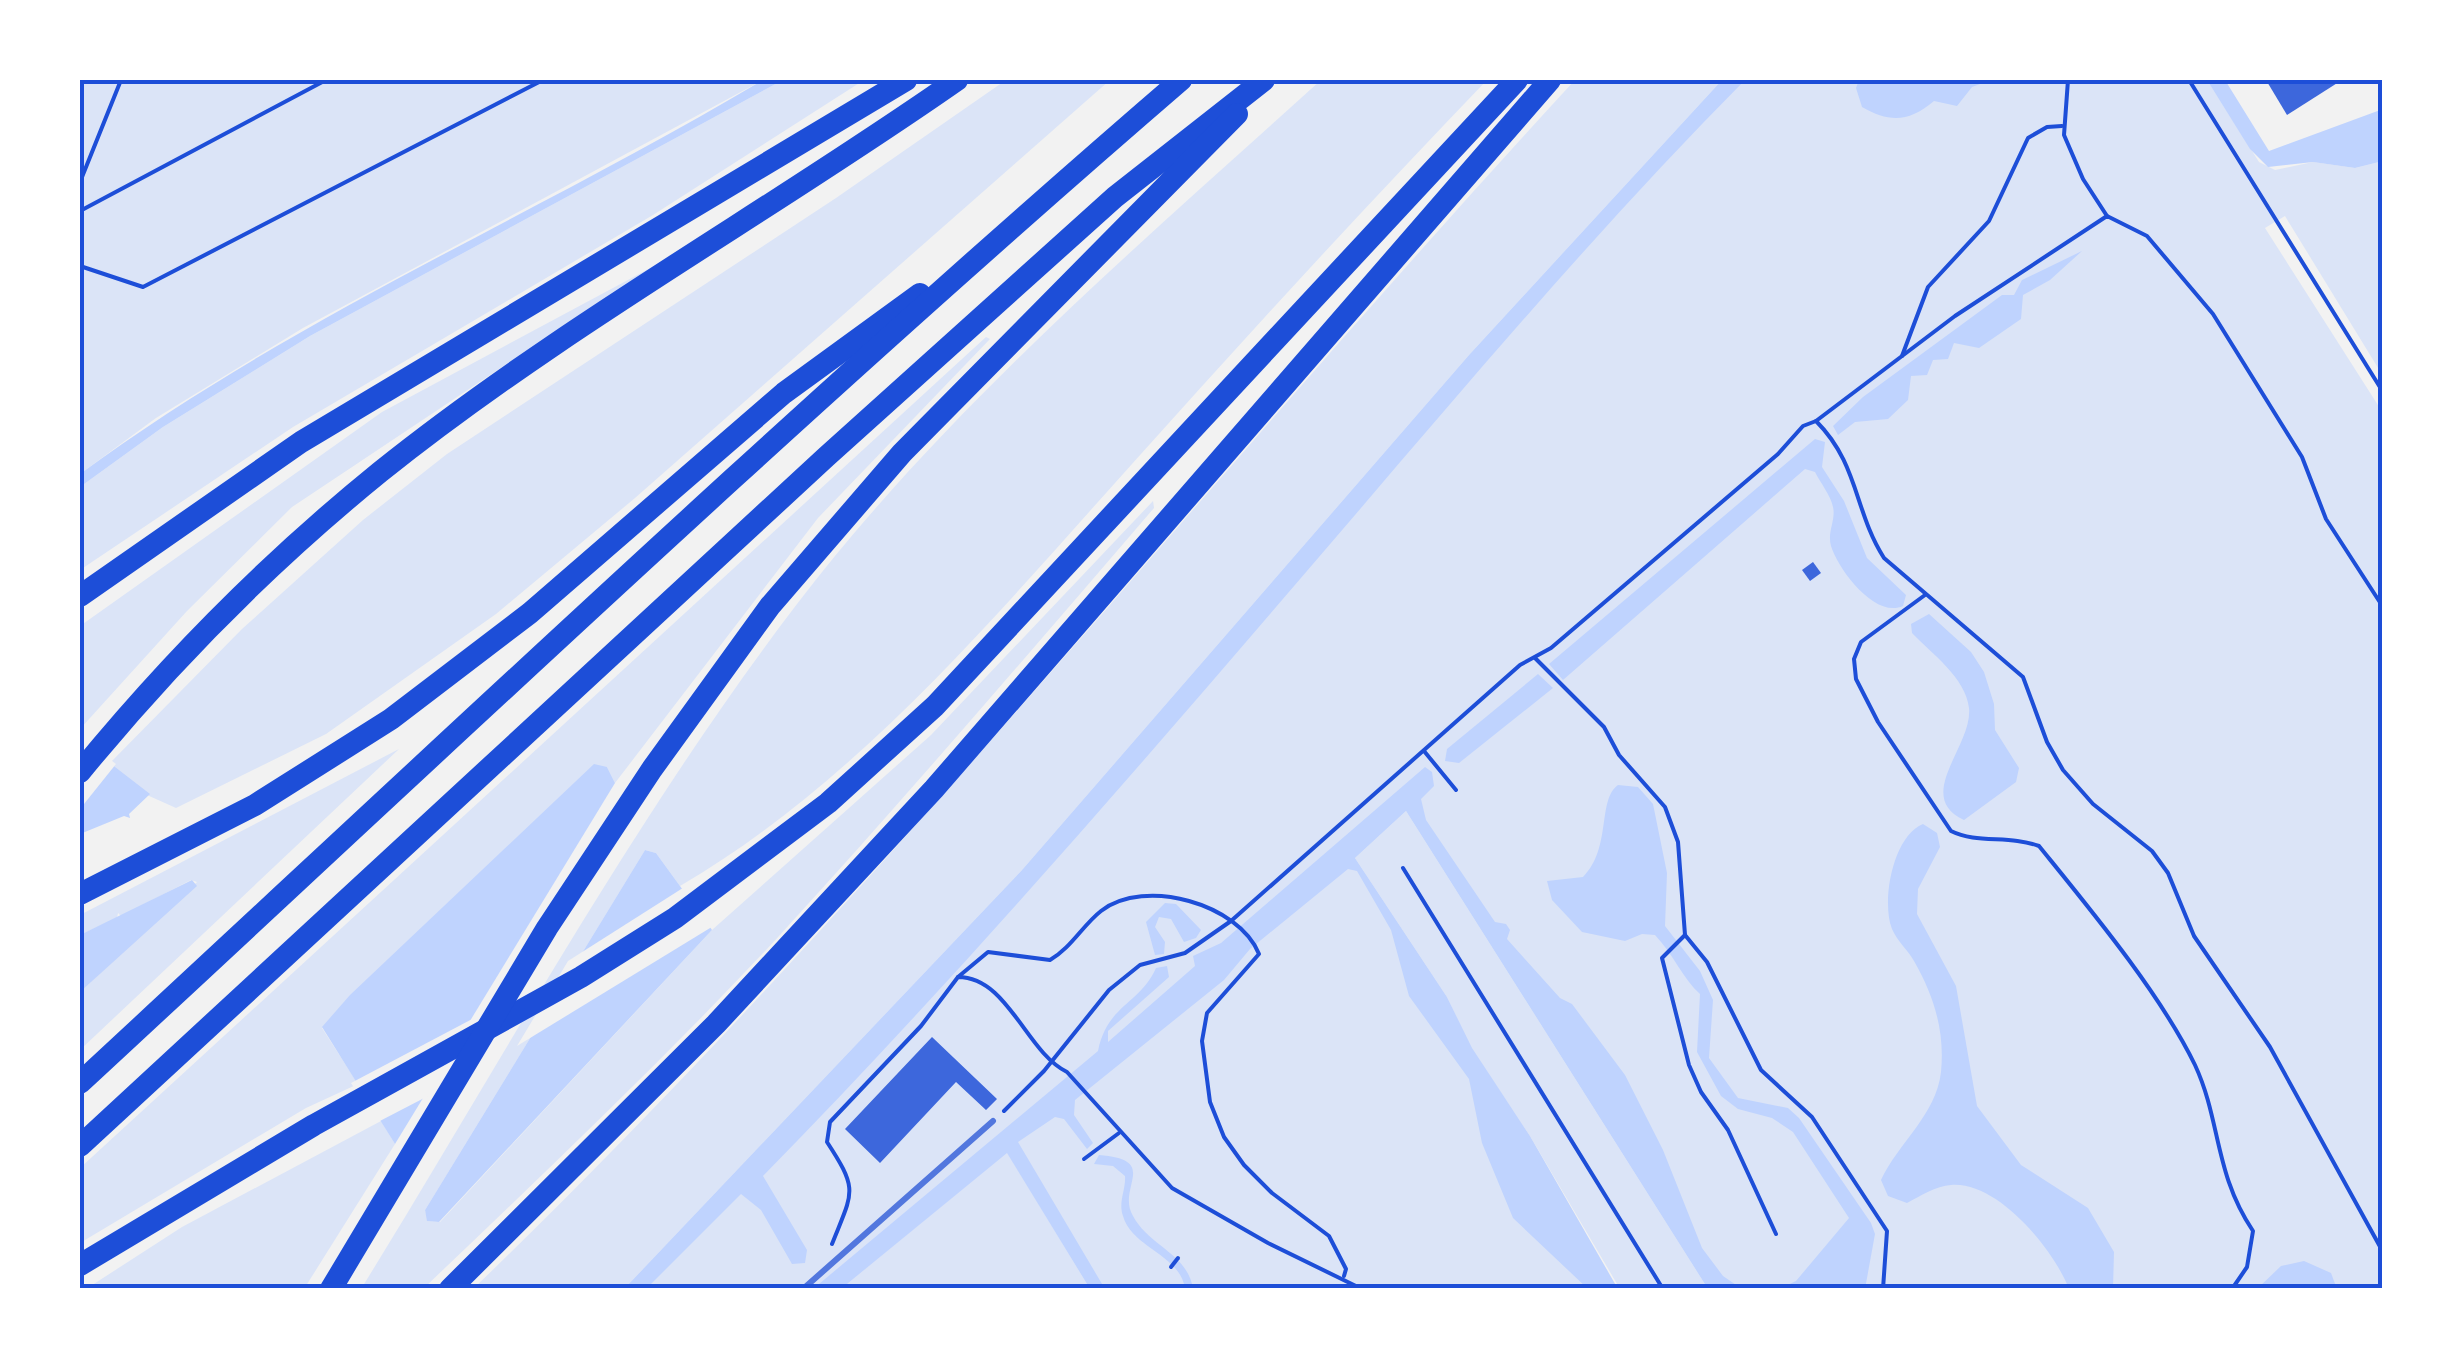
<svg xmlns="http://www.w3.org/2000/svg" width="2463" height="1369" font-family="Spectral,serif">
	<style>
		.green { fill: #dbe4f7 }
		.water { fill: #bfd3fe }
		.pier { fill: #f2f2f2 }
		.building { fill: #3d67dc }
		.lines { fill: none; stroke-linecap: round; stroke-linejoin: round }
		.path { stroke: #1d4ed8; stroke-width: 4 }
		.service { stroke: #5277de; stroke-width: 6 }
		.motorway { stroke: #1d4ed8; stroke-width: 22 }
		.neatline { fill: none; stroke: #1d4ed8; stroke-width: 4 }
	</style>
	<rect width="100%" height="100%" fill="#f2f2f2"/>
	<g class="green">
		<path d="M 80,80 L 763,80 L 303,328 L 156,418 L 80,474 Z"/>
		<path d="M 783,80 L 864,80 L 653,215 L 293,427 L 80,570 L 80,487 L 163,427 L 310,336 Z"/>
		<path d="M 1006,80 L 1110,80 L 635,498 L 496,614 L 326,734 L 176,808 L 147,795 L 109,764 L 242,629 L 363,520 L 447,454 L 836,198 Z"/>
		<path d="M 1321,80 L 1487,80 C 1366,206 1248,334 1132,464 C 995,616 859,781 680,886 L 656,853 L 645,850 L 425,1210 L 428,1221 L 440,1222 L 712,930 L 931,735 L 1153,501 L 1154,508 C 1030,652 907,796 779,936 C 666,1058 543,1174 423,1289 L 361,1289 C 503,1059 633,819 797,604 C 947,408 1139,245 1321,80 Z"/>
		<path d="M 1575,80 L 1722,80 L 1469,355 L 1022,870 L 624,1289 L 473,1289 C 867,910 1205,481 1575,80 Z"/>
		<path d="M 1733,80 L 2207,80 L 2259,162 L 2275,170 L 2313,162 L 2355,168 L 2383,161 L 2383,376 L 2285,216 L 2265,228 L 2383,413 L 2383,1289 L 1714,1289 L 1405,800 L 1348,850 L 1613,1289 L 1098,1289 L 1007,1138 L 824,1289 L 634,1289 L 913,1001 Z"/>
		<path d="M 654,266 L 292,507 L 187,611 L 80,729 L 80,626 L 382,412 Z"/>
		<path d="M 986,337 L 990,339 L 818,518 L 615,783 L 607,767 L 322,1028 L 358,1084 L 306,1108 L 80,1243 L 80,1168 Z"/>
		<path d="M 399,749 L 80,1050 L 80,992 L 197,882 L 191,880 L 121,916 L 118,913 L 117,918 L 80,935 L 80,915 Z"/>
		<path d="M 1406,811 L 1708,1289 L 1620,1289 L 1530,1136 L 1471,1048 L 1447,997 L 1355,858 Z"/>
		<path d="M 381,1121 L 395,1144 L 304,1289 L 86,1289 L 182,1227 Z"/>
		<path d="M 1007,1152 L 1090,1289 L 841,1289 Z"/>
	</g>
	<g class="water">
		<path d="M 763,80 L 783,80 L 310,336 L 163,427 L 80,487 L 80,474 C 296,315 535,216 763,80 Z"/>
		<path d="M 1722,80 L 1745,80 C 1601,225 1470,381 1337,536 C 1151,753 963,972 763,1176 L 807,1250 L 805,1263 L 792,1264 L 761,1210 L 741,1194 L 646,1289 L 624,1289 L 1022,870 L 1469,355 Z"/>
		<path d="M 1859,80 L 1991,80 L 1972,87 L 1957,106 L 1934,101 C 1909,122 1890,123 1862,107 L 1856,88 Z"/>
		<path d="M 2207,80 L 2225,80 L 2269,151 L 2383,109 L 2383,161 L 2355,168 L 2313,162 L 2268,167 L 2250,149 Z"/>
		<path d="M 2082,251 L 2050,280 L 2023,295 L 2021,319 L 1979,348 L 1954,343 L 1948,359 L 1933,360 L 1927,375 L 1911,376 L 1908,400 L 1888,419 L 1855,422 L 1838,435 L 1833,426 L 1863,397 L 2002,295 L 2014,295 L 2022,280 Z"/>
		<path d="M 1815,439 L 1825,442 L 1822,467 L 1844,501 L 1867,558 L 1906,595 L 1903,606 C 1875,619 1838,569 1831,546 C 1827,532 1836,520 1833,507 C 1831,496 1820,482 1815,472 L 1805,469 L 1563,680 L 1549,664 Z"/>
		<path d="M 1929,614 L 1971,652 L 1984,672 L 1994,704 L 1995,730 L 2019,768 L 2016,782 L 1964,820 C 1913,796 1973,746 1969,708 C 1966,678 1931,653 1912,633 L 1911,624 Z"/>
		<path d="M 1538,674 L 1553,688 L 1459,763 L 1445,761 L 1447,749 Z"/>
		<path d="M 80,740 L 150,794 L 129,814 L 130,818 L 124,816 L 80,834 Z"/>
		<path d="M 594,764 L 607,767 L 615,783 L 395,1144 L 322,1027 L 350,995 Z"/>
		<path d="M 1425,767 L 1432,772 L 1434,786 L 1421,799 L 1426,820 L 1495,922 L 1506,924 L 1510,930 L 1507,939 L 1560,998 L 1572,1004 L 1625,1075 L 1663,1150 L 1702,1248 L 1723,1276 L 1742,1289 L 1708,1289 L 1406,811 L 1355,858 L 1447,997 L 1472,1048 L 1530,1136 L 1618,1289 L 1588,1289 L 1513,1218 L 1482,1143 L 1469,1079 L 1409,996 L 1391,930 L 1357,871 L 1348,869 L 1250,949 L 1224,980 L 1075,1100 L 1074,1115 L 1093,1143 L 1087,1149 L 1064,1119 L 1055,1117 L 1018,1142 L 1105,1289 L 1090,1289 L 1007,1153 L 841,1289 L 813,1289 L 1098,1051 C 1107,1005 1140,1004 1156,968 L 1167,966 L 1169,977 L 1108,1031 L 1108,1042 L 1195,966 L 1193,956 L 1221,943 Z"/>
		<path d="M 1618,785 L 1638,787 L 1653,804 L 1667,873 L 1665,926 L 1700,971 L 1713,1000 L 1709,1058 L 1738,1098 L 1788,1108 L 1799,1118 L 1871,1223 L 1875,1234 L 1865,1289 L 1779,1289 L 1796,1281 L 1849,1218 L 1793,1132 L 1772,1118 L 1738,1109 L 1721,1096 L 1697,1052 L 1700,994 C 1683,979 1674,955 1655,935 L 1642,934 L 1625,941 L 1582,932 L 1552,900 L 1547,881 L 1583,877 C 1612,848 1597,800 1618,785 Z"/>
		<path d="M 1923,824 L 1937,833 L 1940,847 L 1918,889 L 1917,914 L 1956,986 L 1977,1106 L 2021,1165 L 2088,1208 L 2114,1252 L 2113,1289 L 2069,1289 C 2054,1250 1998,1181 1951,1185 C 1936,1186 1920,1196 1907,1203 L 1888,1196 L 1881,1180 C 1899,1142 1936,1115 1941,1072 C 1945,1031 1934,996 1914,961 C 1908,950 1897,941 1892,929 C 1881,901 1893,836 1923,824 Z"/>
		<path d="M 645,850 L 656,853 L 712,930 L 439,1222 L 427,1221 L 425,1210 Z"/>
		<path d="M 192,880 L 197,886 L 80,992 L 80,935 Z"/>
		<path d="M 1165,903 L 1176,904 L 1201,930 L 1196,938 L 1184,942 L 1171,919 L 1159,917 L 1155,927 L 1165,942 L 1164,954 L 1155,955 L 1146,922 Z"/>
		<path d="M 1099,1155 C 1161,1160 1116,1187 1133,1216 C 1149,1246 1188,1254 1193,1289 L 1185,1289 C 1181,1255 1132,1248 1123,1216 C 1118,1202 1126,1190 1125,1176 L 1113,1166 L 1094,1164 Z"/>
		<path d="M 2304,1261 L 2331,1273 L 2337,1289 L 2257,1289 L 2281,1266 Z"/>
	</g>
	<g class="pier">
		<path d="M 80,735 L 116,764 L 80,809 Z"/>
		<path d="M 686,886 L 715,925 L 517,1046 L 568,961 Z"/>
		<path d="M 476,1017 L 430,1095 L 376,1123 L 351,1083 Z"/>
	</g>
	<g class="building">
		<path d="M 2266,80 L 2342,80 L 2287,115 Z"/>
		<path d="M 1813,562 L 1821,573 L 1810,581 L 1802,570 Z"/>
		<path d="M 932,1037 L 997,1099 L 986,1110 L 956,1082 L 880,1163 L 845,1129 Z"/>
	</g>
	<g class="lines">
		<g class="path">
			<path d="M 2068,80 L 2064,135 L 2083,179 L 2107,216"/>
			<path d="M 2189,80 L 2383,392"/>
			<path d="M 80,182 L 121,80"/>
			<path d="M 80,211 L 326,80"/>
			<path d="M 80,266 L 143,287 L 543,80"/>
			<path d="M 1902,356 L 1928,287 L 1989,221 L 2028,138 L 2047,127 L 2062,126"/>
			<path d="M 1816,421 C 1859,464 1854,511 1884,558 L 2023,677 L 2047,742 L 2063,770 L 2093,804 L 2152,851 L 2168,873 L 2194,936 L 2270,1047 L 2383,1252"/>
			<path d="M 1925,595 L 1861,642 L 1854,659 L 1856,679 L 1878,722 L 1951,831 C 1977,844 2009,835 2039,846 C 2090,909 2160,993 2195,1065 C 2221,1121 2214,1173 2253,1231 L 2247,1267 L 2232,1289"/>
			<path d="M 1535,658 L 1604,727 L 1619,755 L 1665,807 L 1678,842 L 1685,935 L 1707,962 L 1761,1070 L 1812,1117 L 1887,1231 L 1883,1289"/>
			<path d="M 1424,751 L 1456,790"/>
			<path d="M 1403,868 L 1663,1289"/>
			<path d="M 1685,935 L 1662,958 L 1689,1065 L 1701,1092 L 1728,1130 L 1776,1234"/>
			<path d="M 958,977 L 988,952 L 1050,960 C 1071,948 1083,925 1101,911 C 1145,877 1239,904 1259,954 L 1207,1013 L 1202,1041 L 1210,1102 L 1224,1137 L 1244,1165 L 1272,1193 L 1329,1236 L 1346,1269 L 1344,1276"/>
			<path d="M 1004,1111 L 1044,1071 L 1109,990 L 1140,965 L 1185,953 L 1231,921 L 1520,665 L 1551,648 L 1778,454 L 1803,426 L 1816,421 L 1955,316 L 2107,216 L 2147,236 L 2213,314 L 2302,457 L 2326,519 L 2383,607"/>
			<path d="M 1084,1159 L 1119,1133"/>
			<path d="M 832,1244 C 853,1191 859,1191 827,1142 L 830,1122 L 921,1026 L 958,977 C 1008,977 1026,1052 1067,1072 L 1172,1188 L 1268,1243 L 1362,1289"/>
			<path d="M 1171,1267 L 1178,1258"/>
		</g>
		<path class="service" d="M 803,1289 L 993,1121"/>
		<g class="motorway">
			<path d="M 80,596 L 301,442 L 906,80"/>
			<path d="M 80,772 C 170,662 269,562 380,472 C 561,327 767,213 957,80"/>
			<path d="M 80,894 L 255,805 L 391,719 L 530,613 L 784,393 L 920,294"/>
			<path d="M 80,1083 C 444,746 805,404 1181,80"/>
			<path d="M 80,1146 L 826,457 L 1115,197 L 1264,80"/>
			<path d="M 80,1265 L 314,1125 L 581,977 L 675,918 L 828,803 L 935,706 L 1517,80"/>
			<path d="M 331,1289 L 547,928 L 652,769 L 770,606 L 902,453 L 1237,114"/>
			<path d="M 450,1289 L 716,1024 L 934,789 L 1550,80"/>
		</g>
	</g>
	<rect width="2463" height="1369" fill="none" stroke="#ffffff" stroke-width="165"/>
	<rect x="82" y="82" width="2298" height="1204" class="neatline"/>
</svg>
